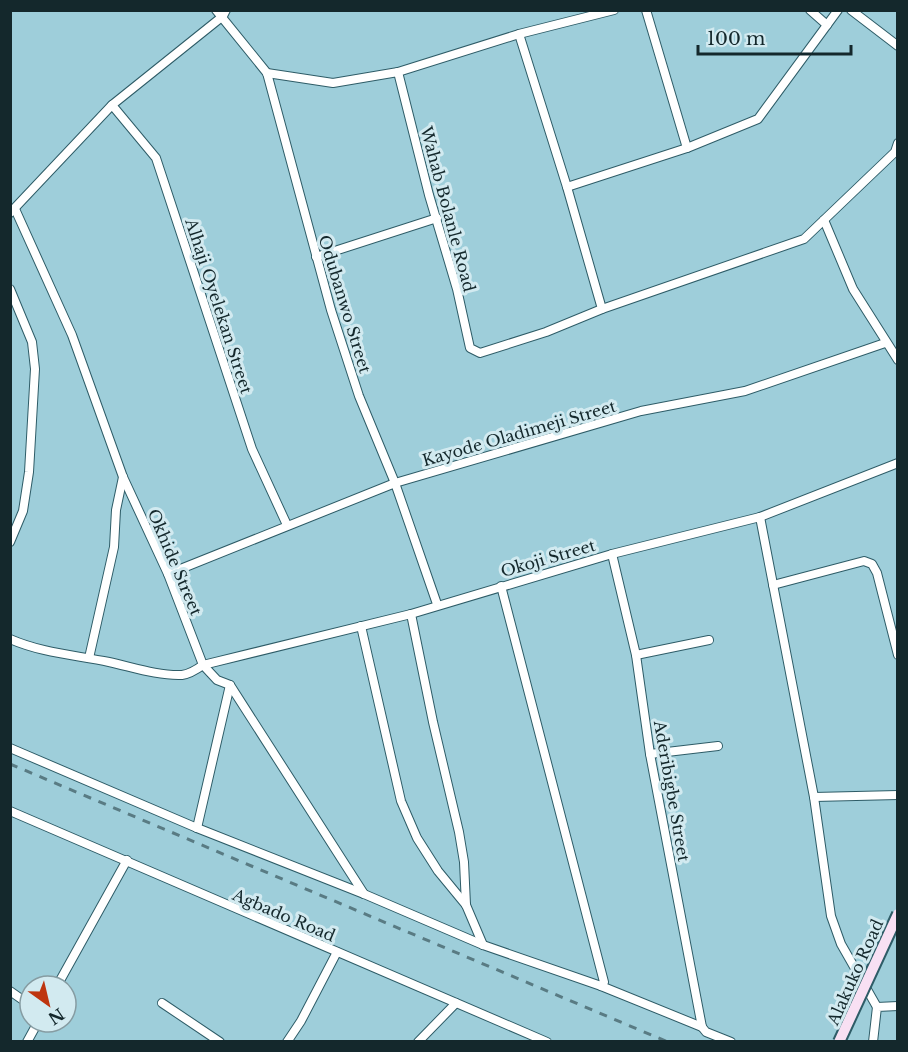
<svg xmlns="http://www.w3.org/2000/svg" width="908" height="1052" font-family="'Libre Baskerville',serif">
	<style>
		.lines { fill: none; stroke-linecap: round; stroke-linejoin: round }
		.street-casing { stroke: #2e5c67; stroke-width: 10 }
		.street { stroke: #fff; stroke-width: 8 }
		.rail { stroke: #597b83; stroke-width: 3; stroke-dasharray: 8 8; stroke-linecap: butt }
		.secondary-bridge-casing { stroke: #2e5c67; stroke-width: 14; stroke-linecap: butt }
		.secondary-bridge { stroke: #f8e0f3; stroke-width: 10 }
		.labels { text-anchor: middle; stroke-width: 6; stroke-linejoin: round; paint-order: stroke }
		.street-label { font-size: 16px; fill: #14282c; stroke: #d2eaf0 }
	</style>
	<rect width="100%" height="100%" fill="#9eceda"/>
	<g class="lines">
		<g class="street-casing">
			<g id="street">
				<path d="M 216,10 L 267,73 L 331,310 L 359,396 L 395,483 L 437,604"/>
				<path d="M 646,10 L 687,148"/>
				<path d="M 810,10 L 827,25"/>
				<path d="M 851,10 L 898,46"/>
				<path d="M 519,34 L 567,187 L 602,309"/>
				<path d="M 398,72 L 429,195 L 457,289 L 470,348 L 480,353 L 546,332 L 602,309 L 804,239 L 895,152 L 898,143"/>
				<path d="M 267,73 L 333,83 L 398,72 L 519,34 L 614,10"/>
				<path d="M 112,105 L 156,158 L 252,449 L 287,525"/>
				<path d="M 567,187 L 687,148 L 758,119 L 838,10"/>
				<path d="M 15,209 L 72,335 L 123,477 L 168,574 L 203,665 L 217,680 L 230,685 L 364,894"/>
				<path d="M 10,213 L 112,105 L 223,16 L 226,10"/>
				<path d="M 824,220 L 853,289 L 898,360"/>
				<path d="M 316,257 L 437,218"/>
				<path d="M 10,289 L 32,342 L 35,369 L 29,472 L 23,511 L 10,542"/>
				<path d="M 760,517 L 814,797 L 831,916 L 841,944 L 877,1007"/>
				<path d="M 612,554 L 636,655 L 650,754 L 702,1027 L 706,1032 L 731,1042"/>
				<path d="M 168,574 L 395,483 L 641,411 L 745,391 L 885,343"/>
				<path d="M 773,585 L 864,561 L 872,564 L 877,573 L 898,655"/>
				<path d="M 501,586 L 604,982 L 601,986"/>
				<path d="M 411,614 L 433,722 L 459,832 L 464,862 L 466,905"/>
				<path d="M 361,626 L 401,801 L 417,838 L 438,871 L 466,905 L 483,945"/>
				<path d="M 10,639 C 42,653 75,655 109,662 C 132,667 158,676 182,675 C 190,674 196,670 203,665 L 411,614 L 612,554 L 760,517 L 898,463"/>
				<path d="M 636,655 L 709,640"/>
				<path d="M 89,658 L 114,547 L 116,510 L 123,477"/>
				<path d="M 10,748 L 197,828 L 364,894 L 483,945 L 601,986 L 702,1027"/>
				<path d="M 650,754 L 718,746"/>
				<path d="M 814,797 L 898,795"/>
				<path d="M 10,811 L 547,1042"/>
				<path d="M 197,828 L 230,685"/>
				<path d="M 57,986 L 127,860"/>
				<path d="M 10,991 L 30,1005"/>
				<path d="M 162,1003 L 220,1042"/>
				<path d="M 27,1042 L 38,1022"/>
				<path d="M 287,1042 L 301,1021 L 337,952"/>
				<path d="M 418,1042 L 456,1003"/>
				<path d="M 873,1042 L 877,1007 L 898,1006"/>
			</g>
		</g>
		<use href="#street" class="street"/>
		<path class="rail" d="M 10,764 L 668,1042"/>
		<g class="secondary-bridge-casing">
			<path id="secondary-bridge" d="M 839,1042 L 898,914"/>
		</g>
		<use href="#secondary-bridge" class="secondary-bridge"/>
	</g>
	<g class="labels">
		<g class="street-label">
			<text transform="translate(448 209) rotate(75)" y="6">Wahab Bolanle Road</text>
			<text transform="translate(345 304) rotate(73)" y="6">Odubanwo Street</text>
			<text transform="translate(219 306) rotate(72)" y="6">Alhaji Oyelekan Street</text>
			<text transform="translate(519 433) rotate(-16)" y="6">Kayode Oladimeji Street</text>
			<text transform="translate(548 558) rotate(-16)" y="6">Okoji Street</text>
			<text transform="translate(175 562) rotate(67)" y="6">Okhide Street</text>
			<text transform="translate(672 791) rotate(80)" y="6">Aderibigbe Street</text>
			<text transform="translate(284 915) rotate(23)" y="6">Agbado Road</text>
			<text transform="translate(855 972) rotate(-66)" y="6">Alakuko Road</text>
		</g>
	</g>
	<rect width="908" height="1052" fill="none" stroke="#14282c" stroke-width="24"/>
	<g transform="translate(48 1004) rotate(146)"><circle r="28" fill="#d2eaf0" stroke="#869ca2" stroke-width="1.5"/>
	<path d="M0-4.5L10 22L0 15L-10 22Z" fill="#be350f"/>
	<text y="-9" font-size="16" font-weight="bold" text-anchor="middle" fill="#14282c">N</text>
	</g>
	<path d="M698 45v9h153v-9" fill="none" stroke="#14282c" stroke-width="3"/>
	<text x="707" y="45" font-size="18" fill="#14282c" stroke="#d2eaf0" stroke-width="4.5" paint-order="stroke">100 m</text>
</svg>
